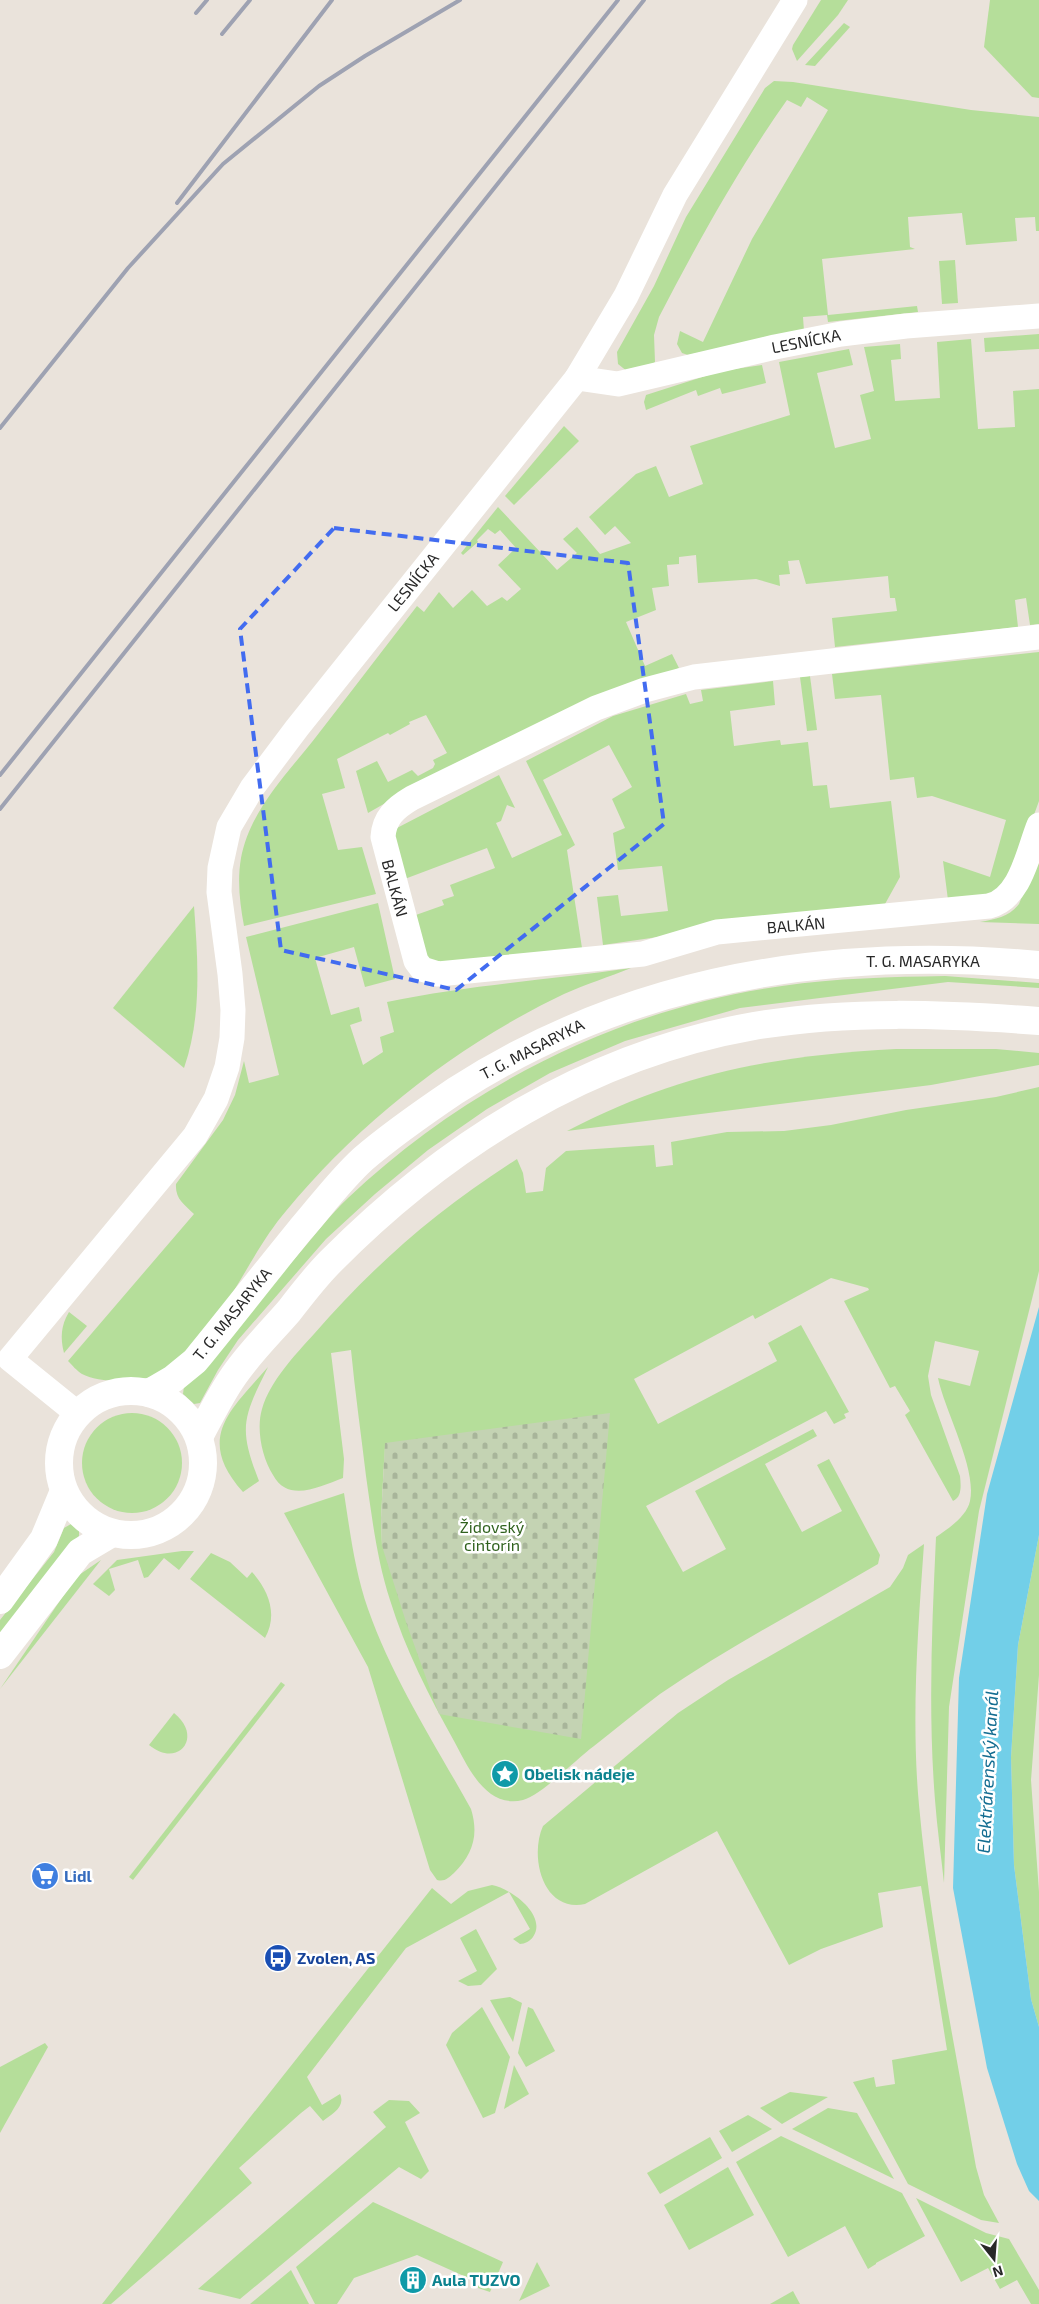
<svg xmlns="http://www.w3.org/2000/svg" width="1039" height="2304" font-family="'Exo 2',sans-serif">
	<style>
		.green { fill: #b5de9a; fill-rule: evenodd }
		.cemetery { fill: url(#cemetery-stones) }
		.water { fill: #72cfe8 }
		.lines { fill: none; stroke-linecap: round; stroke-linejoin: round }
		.street { stroke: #fff; stroke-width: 25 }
		.secondary { stroke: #fff; stroke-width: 28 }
		.rail { stroke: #9ea2b2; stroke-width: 4 }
		.marked { fill: none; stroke: #426cf0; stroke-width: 4; stroke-dasharray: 10 6; stroke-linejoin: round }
		.labels { text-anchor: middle; stroke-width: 5; stroke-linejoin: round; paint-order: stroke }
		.street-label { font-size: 16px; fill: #282828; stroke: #fff }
		.park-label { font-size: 16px; fill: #2f611d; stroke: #fff }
		.culture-label { font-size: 16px; font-weight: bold; fill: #0d838f; stroke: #fff; text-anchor: start }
		.shop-label { font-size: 16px; font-weight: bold; fill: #366cbe; stroke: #fff; text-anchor: start }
		.transit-label { font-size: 16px; font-weight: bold; fill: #164399; stroke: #fff; text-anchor: start }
		.water-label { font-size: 18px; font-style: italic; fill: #146d91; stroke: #fff }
	</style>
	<defs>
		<pattern id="cemetery-stones" width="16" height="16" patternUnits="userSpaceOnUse" patternTransform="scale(1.25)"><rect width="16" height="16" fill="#c4d3b3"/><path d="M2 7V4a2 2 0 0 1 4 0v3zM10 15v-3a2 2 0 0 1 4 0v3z" fill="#a8b59a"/></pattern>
	</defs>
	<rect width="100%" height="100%" fill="#eae3db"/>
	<g class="green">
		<path d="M 821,0 L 848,0 L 838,15 L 797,61 L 792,49 L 793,45 Z"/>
		<path d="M 990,0 L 1039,0 L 1039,98 L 1032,97 L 984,47 Z"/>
		<path d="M 844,23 L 850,27 L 815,66 L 805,65 Z"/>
		<path d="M 774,81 L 793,82 L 971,110 L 1039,117 L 1039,231 L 1036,231 L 1035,217 L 1015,218 L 1017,241 L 966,245 L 962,213 L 908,217 L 910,247 L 915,249 L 822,259 L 828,315 L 917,306 L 918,312 L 828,322 L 827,315 L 803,317 L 804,331 L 688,355 L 682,353 L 677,344 L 680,331 L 703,342 L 752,239 L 828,110 L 807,97 L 801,107 L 787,100 C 738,169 698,242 659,317 L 654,335 L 655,362 L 650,367 L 628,372 L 618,364 L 617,352 L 654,286 L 686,217 L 765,88 Z"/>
		<path d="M 955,260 L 958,303 L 942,304 L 939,261 Z"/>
		<path d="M 1039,334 L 1039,349 L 985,352 L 984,338 Z"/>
		<path d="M 971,339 L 978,429 L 1015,427 L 1013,391 L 1039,389 L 1039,624 L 1030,625 L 1026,598 L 1015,600 L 1018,627 L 835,647 L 832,618 L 897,611 L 895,598 L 890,598 L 888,576 L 806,584 L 799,560 L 788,561 L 790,574 L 779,575 L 780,586 L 756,579 L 698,583 L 696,555 L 679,557 L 679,564 L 667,565 L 669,586 L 652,588 L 656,610 L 626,622 L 645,666 L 672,654 L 679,668 L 396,797 L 368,813 L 356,771 L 377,761 L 388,782 L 412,770 L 418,776 L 433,768 L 435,764 L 433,760 L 447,753 L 426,715 L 409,722 L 410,724 L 390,735 L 388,733 L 337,759 L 345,788 L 322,794 L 338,850 L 362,847 L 376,894 L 244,926 C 240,904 237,881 241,858 C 250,809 290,771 319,733 C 352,691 384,648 417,606 L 424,612 L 439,592 L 453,608 L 472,590 L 487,606 L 502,597 L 507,601 L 521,589 L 498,565 L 516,548 L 500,530 L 495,534 L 488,529 L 477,540 L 478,542 L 463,555 L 461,553 L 498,507 L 557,570 L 577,553 L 563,539 L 577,527 L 600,554 L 631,543 L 615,526 L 605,535 L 589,517 L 636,474 L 656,466 L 669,497 L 703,484 L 690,446 L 790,415 L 779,362 L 849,349 L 853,365 L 817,373 L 835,448 L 871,439 L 860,395 L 874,391 L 864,347 L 900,344 L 901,359 L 891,360 L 895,401 L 940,398 L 937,342 Z"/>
		<path d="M 762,365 L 766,383 L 722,394 L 720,388 L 698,396 L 696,390 L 646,410 L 644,402 L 646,395 L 721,371 Z"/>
		<path d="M 564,426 L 579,441 L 514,505 L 505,496 Z"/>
		<path d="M 1039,652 L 1039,801 L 1008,886 L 995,894 L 948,900 L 943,861 L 990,877 L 1006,820 L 932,796 L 917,798 L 914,777 L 890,780 L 881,695 L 835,699 L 832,674 Z"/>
		<path d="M 810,676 L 817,730 L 807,731 L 800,677 Z"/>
		<path d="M 773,681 L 775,705 L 730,711 L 734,746 L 780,740 L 781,745 L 808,742 L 813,786 L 827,785 L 830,808 L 891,801 L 900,877 L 885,904 L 603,945 L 597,897 L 618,895 L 621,916 L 668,911 L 662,866 L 618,870 L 613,833 L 625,828 L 612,799 L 632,787 L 609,745 L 543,780 L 575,845 L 567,850 L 582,948 L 438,966 L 426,961 L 413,916 L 444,905 L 442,900 L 454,896 L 450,885 L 495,868 L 487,848 L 402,880 L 390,836 L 395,829 L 499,775 L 515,808 L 507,805 L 501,821 L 496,823 L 512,858 L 562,835 L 526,761 L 613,716 L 686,694 L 690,704 L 703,701 L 701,690 Z"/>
		<path d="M 1039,854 L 1039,924 L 980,922 C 996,919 1009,917 1019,904 Z"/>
		<path d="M 378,903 L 395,979 L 365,987 L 354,947 L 315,958 L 331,1015 L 359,1007 L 362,1021 L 350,1025 L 363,1065 L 383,1052 L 380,1037 L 394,1032 L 387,1002 C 467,985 550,980 631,968 C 609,977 586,984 564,994 C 459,1044 360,1121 286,1211 C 243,1261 218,1344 156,1375 C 139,1383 98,1383 82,1374 C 77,1371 72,1365 68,1361 L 194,1214 C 184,1204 175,1199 176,1184 L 223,1120 L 235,1095 L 244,1061 L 249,1083 L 279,1075 L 246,937 Z"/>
		<path d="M 194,906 C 198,961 202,1016 184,1068 L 113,1008 Z"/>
		<path d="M 945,976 L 1039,983 L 1039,988 L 948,982 L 740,1008 L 625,1041 L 550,1073 L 487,1109 L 428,1150 L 375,1194 L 326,1239 L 238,1340 L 218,1370 L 200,1403 L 194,1404 L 183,1394 L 184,1386 C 222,1342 259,1299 297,1256 C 314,1236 330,1215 348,1198 C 466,1086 621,1008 782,986 C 836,978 891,977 945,976 Z"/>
		<path d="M 896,1049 L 996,1049 L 1039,1053 L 1039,1065 L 931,1085 L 567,1131 C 679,1073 772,1056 896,1049 Z"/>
		<path d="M 1039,1087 L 1039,1271 L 979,1511 L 949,1707 L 944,1883 C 941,1855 937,1827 935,1800 C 928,1712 932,1624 936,1537 C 948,1529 967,1516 970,1501 C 977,1468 945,1412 938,1378 L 970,1386 L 979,1351 L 935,1341 L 928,1376 L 931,1395 L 960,1476 C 961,1486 962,1497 953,1501 L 905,1415 L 910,1411 L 895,1386 L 890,1388 L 844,1301 L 869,1290 L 868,1288 L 831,1278 L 755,1319 L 753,1315 L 634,1379 L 658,1424 L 777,1361 L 768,1343 L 801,1325 L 849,1412 L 844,1414 L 846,1418 L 834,1424 L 826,1411 L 646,1506 L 683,1572 L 726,1549 L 695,1491 L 813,1429 L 817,1436 L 765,1464 L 802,1532 L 842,1511 L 817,1465 L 829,1459 L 880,1555 L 878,1564 C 805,1607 730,1646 660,1694 C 637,1711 616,1729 594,1746 C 576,1759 542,1795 523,1800 C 486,1809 468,1767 454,1741 C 429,1696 405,1649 390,1600 C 377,1560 372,1518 366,1476 C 361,1434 355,1392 351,1350 L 331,1353 L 344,1459 L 343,1478 C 319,1487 288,1503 273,1475 C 262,1458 256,1429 262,1409 C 270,1381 295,1355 314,1334 C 376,1263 437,1210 517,1159 L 523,1173 L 526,1193 L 543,1191 L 546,1168 L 566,1151 L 654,1145 L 656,1167 L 673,1165 L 671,1142 L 727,1132 L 784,1131 L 831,1125 L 906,1110 L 996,1097 ZM 385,1443 L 382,1546 L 381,1518 Z"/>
		<path d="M 69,1312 L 87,1326 L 64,1353 C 60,1338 61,1325 69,1312 Z"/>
		<path d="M 268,1367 C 243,1418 238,1427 259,1481 L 243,1492 C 195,1438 230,1411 268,1367 Z"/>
		<circle cx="132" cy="1463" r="50"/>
		<path d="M 344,1493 C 350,1532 355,1572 368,1609 C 393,1680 435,1744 471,1809 C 479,1835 473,1854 454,1873 C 448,1878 445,1882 437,1880 L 430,1870 L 368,1667 L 284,1513 Z"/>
		<path d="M 71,1524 L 79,1530 L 79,1536 L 0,1636 L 0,1620 L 54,1552 L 64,1528 Z"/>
		<path d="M 1039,1535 L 1039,1675 L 1031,1780 L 1039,1892 L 1039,2027 L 1031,1999 L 1014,1865 L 1011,1757 L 1018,1645 Z"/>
		<path d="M 924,1544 C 918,1629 911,1719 919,1805 C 930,1926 955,2047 976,2167 L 984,2195 L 999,2223 L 981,2220 L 908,2184 L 853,2082 L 874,2077 L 876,2087 L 895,2084 L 892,2060 L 947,2050 L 921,1886 L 878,1893 L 883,1927 L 821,1949 L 789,1965 L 717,1831 L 585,1904 C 543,1913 529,1857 543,1826 L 678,1713 L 728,1680 L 890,1587 L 903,1568 L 908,1555 Z"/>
		<path d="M 182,1551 L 194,1551 L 179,1570 L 164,1558 L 148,1577 L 144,1578 L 138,1560 L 109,1569 L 115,1590 L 109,1596 L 93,1584 L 117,1560 Z"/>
		<path d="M 211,1553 L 230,1562 L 247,1578 L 252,1572 C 269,1591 278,1615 265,1638 L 190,1579 Z"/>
		<path d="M 101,1560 L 0,1689 L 76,1577 Z"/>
		<path d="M 281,1682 L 285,1685 L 133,1880 L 129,1877 Z"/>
		<path d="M 174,1713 C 204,1737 178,1769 149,1745 Z"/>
		<path d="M 492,1885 C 510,1888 548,1915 533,1937 C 530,1941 525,1944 520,1944 L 513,1939 L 530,1929 L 509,1892 L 406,1948 L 307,2077 L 322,2105 L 340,2094 C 346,2107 332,2114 323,2121 L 310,2106 L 301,2113 L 239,2168 L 252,2183 L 111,2304 L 102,2304 L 432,1888 L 451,1904 L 468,1891 Z"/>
		<path d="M 476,1929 L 497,1969 L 481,1985 L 468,1986 L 458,1981 L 477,1971 L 460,1938 Z"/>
		<path d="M 510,1997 L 522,2003 L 513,2042 L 490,2000 Z"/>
		<path d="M 482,2007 L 510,2057 L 495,2113 L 483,2118 L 446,2045 L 452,2033 Z"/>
		<path d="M 528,2007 L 533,2009 L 555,2051 L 526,2067 L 518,2053 Z"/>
		<path d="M 45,2043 L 48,2047 L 0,2133 L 0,2067 Z"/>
		<path d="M 514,2065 L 529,2094 L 504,2109 Z"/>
		<path d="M 790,2092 L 828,2097 L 782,2124 L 760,2108 Z"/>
		<path d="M 389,2100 L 409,2101 L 420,2113 L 405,2122 L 429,2171 L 421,2179 L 399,2167 L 240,2299 L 198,2289 L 386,2127 L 373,2112 Z"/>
		<path d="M 828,2108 L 857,2113 L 894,2179 L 792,2129 Z"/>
		<path d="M 748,2115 L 772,2129 L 732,2152 L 719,2131 Z"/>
		<path d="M 781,2136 L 902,2193 L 925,2236 L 876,2263 L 876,2264 L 868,2269 L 845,2226 L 788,2257 L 736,2162 Z"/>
		<path d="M 710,2137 L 722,2158 L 660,2194 L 647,2173 Z"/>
		<path d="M 728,2167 L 754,2215 L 689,2250 L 664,2205 Z"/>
		<path d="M 916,2198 L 986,2233 L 1009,2239 L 1039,2290 L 1039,2304 L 1031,2304 L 1017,2280 L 1000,2289 L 988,2268 L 961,2282 Z"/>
		<path d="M 373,2202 L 503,2262 L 490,2292 L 478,2288 L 475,2281 L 417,2255 L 354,2278 L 337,2304 L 315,2304 L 296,2267 Z"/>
		<path d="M 537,2262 L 550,2286 L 519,2301 Z"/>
		<path d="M 291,2270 L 309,2304 L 250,2304 Z"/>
		<path d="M 793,2291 L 800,2304 L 770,2304 Z"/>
	</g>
	<path class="cemetery" d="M 610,1413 L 581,1739 L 439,1714 L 406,1622 L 382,1546 L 381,1518 L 385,1443 Z"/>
	<path class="water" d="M 1039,1307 L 1039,1535 L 1018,1645 L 1011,1757 L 1014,1865 L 1031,1999 L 1039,2027 L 1039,2201 L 1029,2191 L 1017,2164 L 987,2068 L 953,1888 L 959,1678 L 987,1494 Z"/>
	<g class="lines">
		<g class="street">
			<path d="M 577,378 L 618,384 L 775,347 L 841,334 L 906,326 L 1039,316"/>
			<path d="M 1039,637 L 694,677 L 645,690 L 596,708 L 412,798 C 395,808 384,818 383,837 L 416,961 L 422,969 L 438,974 L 643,954 L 717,932 L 989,906 C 1021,898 1028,852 1039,825"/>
			<path d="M 78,1414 L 10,1359 L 195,1136 L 216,1099 L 227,1067 L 232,1038 L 233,1010 L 230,974 L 219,892 L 220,868 L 229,827 L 252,788 L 297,728 L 577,378 L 626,296 L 675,195 L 795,0"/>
		</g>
		<g class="secondary">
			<circle cx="131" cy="1463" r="72"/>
			<path d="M 149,1393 L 173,1379 L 195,1361 C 231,1317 265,1273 301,1229 C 321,1206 340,1180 363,1159 C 392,1134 424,1112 455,1091 C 632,977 832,946 1039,965"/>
			<path d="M 199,1437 C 209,1418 219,1398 231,1380 C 247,1355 270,1333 289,1311 C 302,1294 316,1276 331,1261 C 447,1144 589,1055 754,1026 C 848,1010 944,1014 1039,1021"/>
			<path d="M 0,1600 L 44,1539 L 64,1491"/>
			<path d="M 0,1655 L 80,1552 L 112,1533"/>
		</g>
		<g class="rail">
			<path d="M 196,13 L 207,0"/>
			<path d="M 222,34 L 250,0"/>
			<path d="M 177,203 L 332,0"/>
			<path d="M 0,428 L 128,268 L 223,164 L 319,86 L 365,56 L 460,0"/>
			<path d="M 0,775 L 618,0"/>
			<path d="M 0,809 L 644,0"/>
		</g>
	</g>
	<path class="marked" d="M 334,528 L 628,563 L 664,824 L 456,990 L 281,950 L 240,629 Z"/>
	<defs>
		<g id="sight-disc" transform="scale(1.4375)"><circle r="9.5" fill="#0f9aa8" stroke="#fff"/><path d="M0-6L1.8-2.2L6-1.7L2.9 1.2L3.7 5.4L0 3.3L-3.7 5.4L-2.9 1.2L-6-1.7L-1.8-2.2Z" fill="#fff"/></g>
		<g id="supermarket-disc" transform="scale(1.4375)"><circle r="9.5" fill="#3f7fe0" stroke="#fff"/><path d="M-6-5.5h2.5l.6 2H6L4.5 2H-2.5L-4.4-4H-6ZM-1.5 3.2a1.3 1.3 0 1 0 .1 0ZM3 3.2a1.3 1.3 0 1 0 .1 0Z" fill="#fff"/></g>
		<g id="bus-disc" transform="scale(1.4375)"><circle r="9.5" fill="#1a4fb4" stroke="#fff"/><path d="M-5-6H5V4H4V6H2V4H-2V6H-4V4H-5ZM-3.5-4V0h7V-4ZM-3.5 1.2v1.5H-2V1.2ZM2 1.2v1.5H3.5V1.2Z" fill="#fff"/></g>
		<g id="building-disc" transform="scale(1.4375)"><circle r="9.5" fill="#0f9aa8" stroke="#fff"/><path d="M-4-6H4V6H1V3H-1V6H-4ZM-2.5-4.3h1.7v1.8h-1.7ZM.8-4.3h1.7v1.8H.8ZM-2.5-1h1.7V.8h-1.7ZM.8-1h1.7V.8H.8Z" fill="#fff"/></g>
	</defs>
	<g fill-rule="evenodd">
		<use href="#sight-disc" x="505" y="1774"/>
		<use href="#supermarket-disc" x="45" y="1876"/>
		<use href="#bus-disc" x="278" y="1958"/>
		<use href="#building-disc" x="413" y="2280"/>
	</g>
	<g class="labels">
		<g class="street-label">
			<text transform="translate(806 341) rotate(-11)" y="6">LESNÍCKA</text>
			<text transform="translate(413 582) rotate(-51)" y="6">LESNÍCKA</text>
			<text transform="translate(395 888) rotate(75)" y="6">BALKÁN</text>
			<text transform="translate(796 925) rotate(-5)" y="6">BALKÁN</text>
			<text x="923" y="967">T. G. MASARYKA</text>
			<text transform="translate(532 1049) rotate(-27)" y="6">T. G. MASARYKA</text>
			<text transform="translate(232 1314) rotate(-51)" y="6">T. G. MASARYKA</text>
		</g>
		<g class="park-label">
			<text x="492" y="1533">Židovský<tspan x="492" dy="18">cintorín</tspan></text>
		</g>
		<g class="culture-label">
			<text x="524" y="1780">Obelisk nádeje</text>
			<text x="432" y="2286">Aula TUZVO</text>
		</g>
		<g class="shop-label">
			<text x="64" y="1882">Lidl</text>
		</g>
		<g class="transit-label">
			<text x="297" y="1964">Zvolen, AS</text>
		</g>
		<g class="water-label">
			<text transform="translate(988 1772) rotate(-87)" y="6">Elektrárenský kanál</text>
		</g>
	</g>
	<g transform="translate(994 2259) rotate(163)" stroke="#ffffff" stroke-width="4" paint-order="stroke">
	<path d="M0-4L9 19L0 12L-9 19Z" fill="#282828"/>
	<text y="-8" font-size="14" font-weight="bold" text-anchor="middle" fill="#282828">N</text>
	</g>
</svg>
